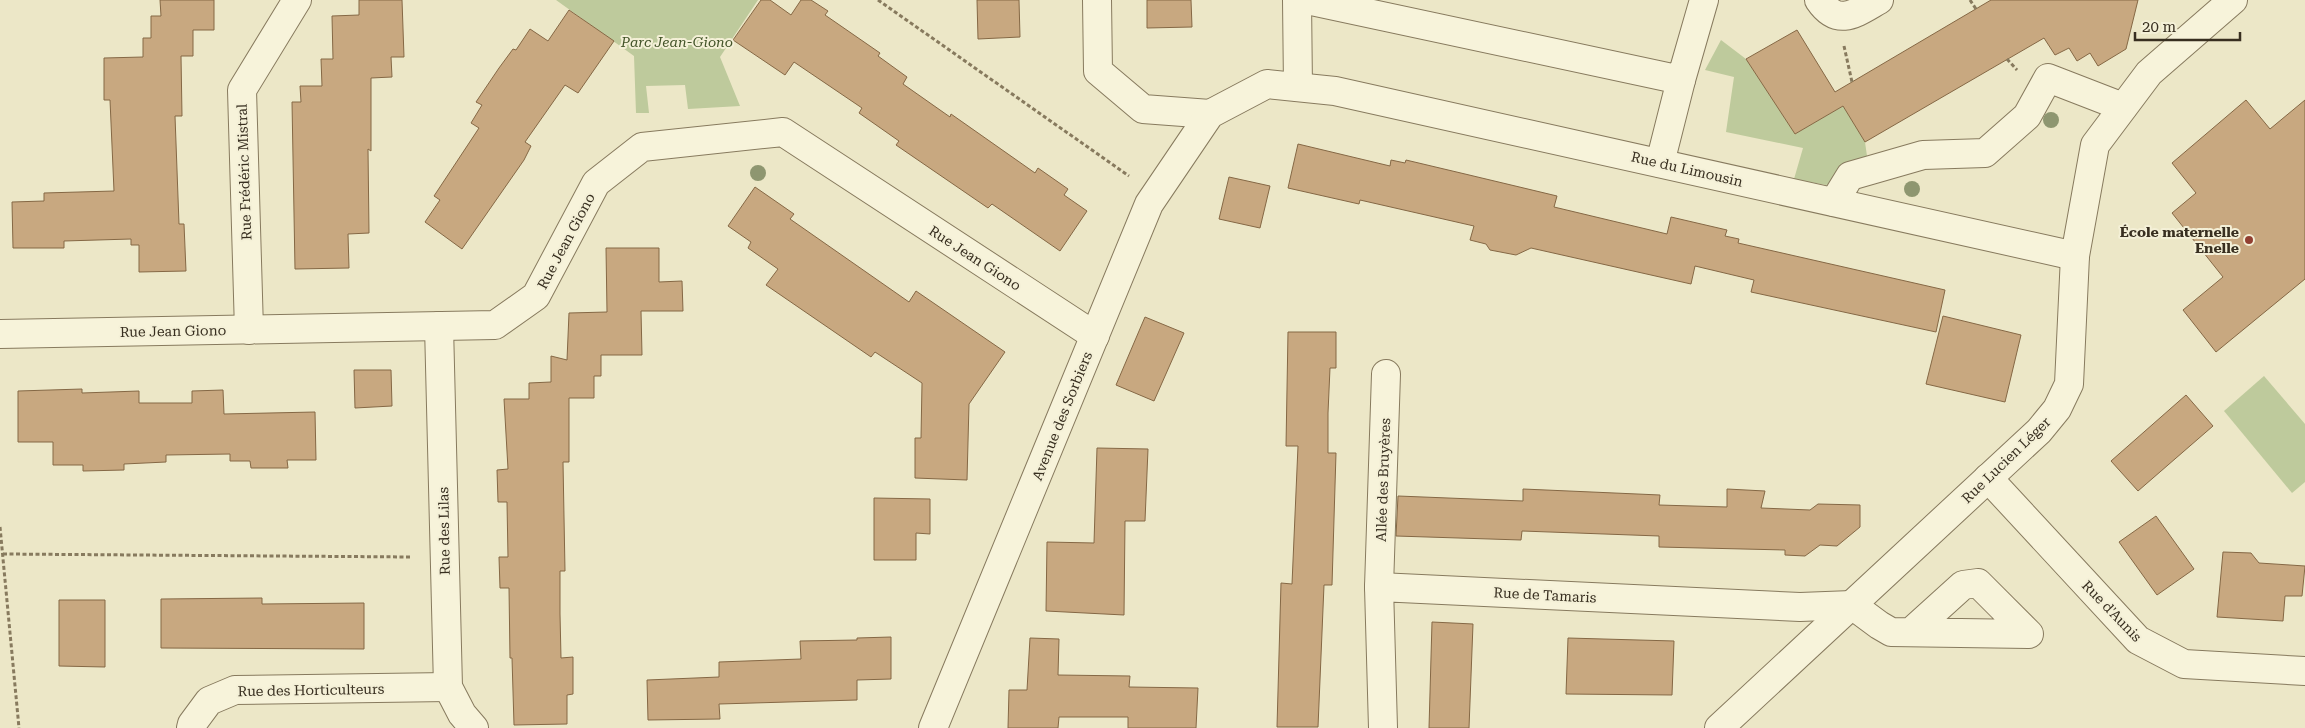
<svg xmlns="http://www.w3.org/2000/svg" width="2305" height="728" font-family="'Roboto Serif',serif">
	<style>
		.green { fill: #beca9c }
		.building { fill: #c8a880; stroke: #856845 }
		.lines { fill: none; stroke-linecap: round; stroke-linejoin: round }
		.minor-casing { stroke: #877a5e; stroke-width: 30 }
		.path { stroke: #877a5e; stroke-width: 3; stroke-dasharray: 4 2.5; stroke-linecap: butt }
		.minor { stroke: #f7f3da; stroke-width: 28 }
		.tree { fill: #8e9670 }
		.poi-dot { fill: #923f31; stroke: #f4f0d7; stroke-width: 2 }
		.labels { text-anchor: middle; stroke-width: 4; stroke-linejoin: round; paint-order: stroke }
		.park-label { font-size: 14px; font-style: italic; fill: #425328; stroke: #f4f0d7 }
		.street-label { font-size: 14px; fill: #382f20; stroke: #f4f0d7 }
		.poi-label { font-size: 14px; font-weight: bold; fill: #382f20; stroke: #f4f0d7; text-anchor: end }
	</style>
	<rect width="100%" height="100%" fill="#ece7c7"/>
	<g class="green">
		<path d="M 556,0 L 758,0 L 720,57 L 740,106 L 688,109 L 685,85 L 646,86 L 649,113 L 636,113 L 634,56 Z"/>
		<path d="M 1721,40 L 1746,59 L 1795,134 L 1843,106 L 1865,142 L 1868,163 L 1850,176 L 1826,185 L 1794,179 L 1803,148 L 1726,132 L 1734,77 L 1705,70 Z"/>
		<path d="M 2264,376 L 2305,424 L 2305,482 L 2292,493 L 2224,411 Z"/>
	</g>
	<g class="building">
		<path d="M 160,0 L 214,0 L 214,30 L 193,30 L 193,56 L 181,56 L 182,116 L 175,116 L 179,224 L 184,224 L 186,271 L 139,272 L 139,245 L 131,245 L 131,239 L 64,241 L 64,248 L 13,248 L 12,202 L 44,201 L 44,193 L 114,191 L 110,100 L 104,100 L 104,58 L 143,57 L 143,38 L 151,38 L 151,16 L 161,16 Z"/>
		<path d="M 359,0 L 402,0 L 404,57 L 391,57 L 392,77 L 371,78 L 371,151 L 368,149 L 369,233 L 348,234 L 349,268 L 295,269 L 292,102 L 301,102 L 300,86 L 322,86 L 321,59 L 333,59 L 332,16 L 359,15 Z"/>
		<path d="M 761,0 L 770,0 L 791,15 L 801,0 L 811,0 L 828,11 L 825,15 L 880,53 L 878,56 L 907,77 L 903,84 L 950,117 L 951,114 L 1035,173 L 1038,168 L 1068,189 L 1064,195 L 1087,211 L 1060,251 L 992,204 L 988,208 L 896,145 L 899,141 L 859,113 L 862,108 L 794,62 L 785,75 L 733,40 Z"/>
		<path d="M 977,0 L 1019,0 L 1020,37 L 978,39 Z"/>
		<path d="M 1147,0 L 1191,0 L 1192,27 L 1147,28 Z"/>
		<path d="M 1991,0 L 2138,0 L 2126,49 L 2098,66 L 2090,53 L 2077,61 L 2069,48 L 2055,55 L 2044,38 L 1865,142 L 1843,106 L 1795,134 L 1746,59 L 1797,30 L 1835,92 Z"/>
		<path d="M 569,10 L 614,41 L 578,93 L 565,85 L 525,142 L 531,146 L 524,160 L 462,249 L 425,222 L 440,200 L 434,196 L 479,128 L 471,123 L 482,105 L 476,102 L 499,68 L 513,49 L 516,50 L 530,29 L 548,41 Z"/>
		<path d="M 2246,100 L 2270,129 L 2305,100 L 2305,279 L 2216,352 L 2183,310 L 2223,277 L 2172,213 L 2196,193 L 2172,163 Z"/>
		<path d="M 1298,144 L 1390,166 L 1391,160 L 1405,163 L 1406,160 L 1465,174 L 1557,196 L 1554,207 L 1667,234 L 1671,217 L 1727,230 L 1725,236 L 1739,239 L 1738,243 L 1945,290 L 1936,332 L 1751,292 L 1754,280 L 1695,266 L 1691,284 L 1531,248 L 1516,255 L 1490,250 L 1486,244 L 1470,240 L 1474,226 L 1360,200 L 1359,204 L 1288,188 Z"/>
		<path d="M 1229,177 L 1270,186 L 1260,228 L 1219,219 Z"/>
		<path d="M 755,187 L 794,214 L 790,219 L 909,302 L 916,291 L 1005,352 L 969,404 L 967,480 L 915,478 L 915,438 L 921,438 L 922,383 L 875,352 L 871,357 L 766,285 L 778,269 L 748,248 L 751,242 L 728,226 Z"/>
		<path d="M 606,248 L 659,248 L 659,282 L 682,281 L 683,311 L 641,311 L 642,355 L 601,355 L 601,376 L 594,376 L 594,398 L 569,398 L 569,462 L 563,462 L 565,571 L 560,571 L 560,614 L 561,658 L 573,657 L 573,694 L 567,695 L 567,724 L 514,725 L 512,658 L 510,658 L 509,588 L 500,588 L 499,557 L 508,557 L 507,502 L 498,502 L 497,470 L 508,469 L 504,399 L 529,399 L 529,383 L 551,382 L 551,356 L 567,360 L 569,313 L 607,312 Z"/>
		<path d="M 1943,316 L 2021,335 L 2005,402 L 1926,384 Z"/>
		<path d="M 1145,317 L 1184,333 L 1154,401 L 1116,385 Z"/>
		<path d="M 1288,332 L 1336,332 L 1336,368 L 1330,368 L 1328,413 L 1328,453 L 1336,453 L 1332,585 L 1324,585 L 1318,727 L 1277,727 L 1281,583 L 1292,584 L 1298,446 L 1286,446 Z"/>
		<path d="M 354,370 L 391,370 L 392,406 L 355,408 Z"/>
		<path d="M 82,389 L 82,393 L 139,391 L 139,403 L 192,403 L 192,391 L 223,390 L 224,414 L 315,412 L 316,460 L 287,460 L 288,468 L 251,468 L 250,461 L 230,461 L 230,454 L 166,455 L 166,462 L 124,464 L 124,470 L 83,471 L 83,465 L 53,465 L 53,442 L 18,442 L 18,391 Z"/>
		<path d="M 2186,395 L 2213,426 L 2138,491 L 2111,461 Z"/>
		<path d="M 1097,448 L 1148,449 L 1145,521 L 1125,521 L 1124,615 L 1046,611 L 1047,542 L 1094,543 Z"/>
		<path d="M 1523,489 L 1660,495 L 1659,505 L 1727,507 L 1727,489 L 1765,491 L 1761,508 L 1810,510 L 1818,504 L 1860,505 L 1860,527 L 1837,546 L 1820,545 L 1805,556 L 1785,555 L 1785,550 L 1659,547 L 1659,536 L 1522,531 L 1521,540 L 1396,536 L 1398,496 L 1523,501 Z"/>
		<path d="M 874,498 L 930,499 L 930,534 L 916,533 L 916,560 L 874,560 Z"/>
		<path d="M 2156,516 L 2194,569 L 2157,595 L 2119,542 Z"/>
		<path d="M 2223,552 L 2251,553 L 2259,563 L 2305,566 L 2302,596 L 2285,596 L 2283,621 L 2217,617 Z"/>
		<path d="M 262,598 L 262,604 L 364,603 L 364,649 L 161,648 L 161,599 Z"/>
		<path d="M 59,600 L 105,600 L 105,667 L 59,666 Z"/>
		<path d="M 1432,622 L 1473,624 L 1469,728 L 1429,728 Z"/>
		<path d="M 891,637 L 891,679 L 857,680 L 857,700 L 719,704 L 720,719 L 648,720 L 647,680 L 719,677 L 719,662 L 801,659 L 800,641 L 857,640 L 857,638 Z"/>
		<path d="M 1030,638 L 1059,639 L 1058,675 L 1130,676 L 1129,687 L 1198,688 L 1196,728 L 1128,728 L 1128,717 L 1059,717 L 1058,728 L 1008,728 L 1009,690 L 1027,690 Z"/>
		<path d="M 1568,638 L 1674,641 L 1672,695 L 1566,694 Z"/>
	</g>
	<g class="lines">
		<g class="minor-casing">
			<g id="minor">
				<path d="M 1097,0 L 1098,71 L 1143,109 L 1210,114"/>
				<path d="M 1297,0 L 1298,87"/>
				<path d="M 1307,0 L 1681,80 L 1704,0"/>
				<path d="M 1819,0 C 1838,28 1856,13 1879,0"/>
				<path d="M 1660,163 L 1681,80"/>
				<path d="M 1834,202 L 1850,176 L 1923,155 L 1985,153 L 2027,116 L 2048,78 L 2123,107"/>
				<path d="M 439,326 L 448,687 L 462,714 L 474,728"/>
				<path d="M 249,330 L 242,90 L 297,0"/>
				<path d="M 0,334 L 495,325 L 536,296 L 596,183 L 642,147 L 783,132 L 1095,336"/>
				<path d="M 1988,478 L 2138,640 L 2184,664 L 2305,671"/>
				<path d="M 1379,587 L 1386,374"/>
				<path d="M 191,728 L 192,724 L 209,701 L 235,690 L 448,687"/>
				<path d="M 933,728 L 1149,204 L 1210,114 L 1267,84 L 1335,91 L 2075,256"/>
				<path d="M 1383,728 L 1379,587 L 1800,607 L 1852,605 L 1879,625 L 1891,632 L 2029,634 L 1978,583 L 1963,585 L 1911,632"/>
				<path d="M 1719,728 L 2039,431 L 2057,409 L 2069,384 L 2075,256 L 2095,145 L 2149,73 L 2233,0"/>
			</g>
		</g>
		<g class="path">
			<path d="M 878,0 L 1129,176"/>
			<path d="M 1970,0 L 1976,9"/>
			<path d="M 1844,46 L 1852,82"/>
			<path d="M 2007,59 L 2017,70"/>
			<path d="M 0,527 L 19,728"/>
			<path d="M 3,554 L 412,557"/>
		</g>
		<use href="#minor" class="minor"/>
	</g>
	<g class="tree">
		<circle cx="2051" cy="120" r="8"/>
		<circle cx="758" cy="173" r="8"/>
		<circle cx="1912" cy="189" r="8"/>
	</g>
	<circle class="poi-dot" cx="2249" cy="240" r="5"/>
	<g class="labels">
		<g class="park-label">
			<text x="677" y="47">Parc Jean-Giono</text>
		</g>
		<g class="street-label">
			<text transform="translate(1687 169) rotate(13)" y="5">Rue du Limousin</text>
			<text transform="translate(244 172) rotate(-92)" y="5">Rue Frédéric Mistral</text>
			<text transform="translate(566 241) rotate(-62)" y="5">Rue Jean Giono</text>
			<text transform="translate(975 258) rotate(33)" y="5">Rue Jean Giono</text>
			<text transform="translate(173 331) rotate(-1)" y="5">Rue Jean Giono</text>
			<text transform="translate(1062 416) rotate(-68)" y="5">Avenue des Sorbiers</text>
			<text transform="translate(2006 460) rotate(-44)" y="5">Rue Lucien Léger</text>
			<text transform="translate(1383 480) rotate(-88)" y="5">Allée des Bruyères</text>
			<text transform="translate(444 531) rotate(-91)" y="5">Rue des Lilas</text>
			<text transform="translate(1545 595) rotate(3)" y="5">Rue de Tamaris</text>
			<text transform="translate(2112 611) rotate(46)" y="5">Rue d'Aunis</text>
			<text transform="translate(311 690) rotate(-1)" y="5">Rue des Horticulteurs</text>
		</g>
		<g class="poi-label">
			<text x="2239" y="237">École maternelle<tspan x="2239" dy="16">Enelle</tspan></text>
		</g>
	</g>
	<path d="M2135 32v8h105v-8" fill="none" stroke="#382f20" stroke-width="2.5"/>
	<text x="2142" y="32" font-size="15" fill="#382f20" stroke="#f4f0d7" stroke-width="4" paint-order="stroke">20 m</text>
</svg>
